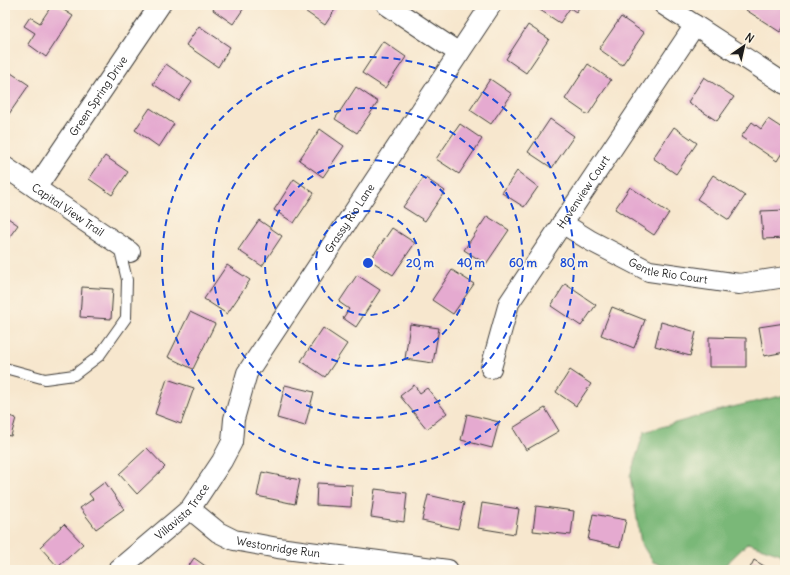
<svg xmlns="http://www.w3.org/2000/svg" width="790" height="575" font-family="Delius,sans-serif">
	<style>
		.forest { fill: #7ab878; stroke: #4b6a4a }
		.building { fill: #e5aad0 }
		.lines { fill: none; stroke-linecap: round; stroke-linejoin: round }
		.lane-casing { stroke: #3d3a37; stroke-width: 12 }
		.street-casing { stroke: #3d3a37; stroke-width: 22 }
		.lane { stroke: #fff; stroke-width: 10 }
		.street { stroke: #fff; stroke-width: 20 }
		.ring { fill: none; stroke: #1d4ed8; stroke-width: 2; stroke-dasharray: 7 5 }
		.labels { text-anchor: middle; stroke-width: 3; stroke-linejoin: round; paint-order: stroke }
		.street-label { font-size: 11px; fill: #1c1c1c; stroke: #fcf5e5 }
		.centre { fill: #1d4ed8; stroke: #fcf5e5; stroke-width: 2 }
		.ring-label { font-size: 12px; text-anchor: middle; font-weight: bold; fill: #1d4ed8; stroke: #fcf5e5; stroke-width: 3; stroke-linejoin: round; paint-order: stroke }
	</style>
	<rect width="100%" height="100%" fill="#fcf5e5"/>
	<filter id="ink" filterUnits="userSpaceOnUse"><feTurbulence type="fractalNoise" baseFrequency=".025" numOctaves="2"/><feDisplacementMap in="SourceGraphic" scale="8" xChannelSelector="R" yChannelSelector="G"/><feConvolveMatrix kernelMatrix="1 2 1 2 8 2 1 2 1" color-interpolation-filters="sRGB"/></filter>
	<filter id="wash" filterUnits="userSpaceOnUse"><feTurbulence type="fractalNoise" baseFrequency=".012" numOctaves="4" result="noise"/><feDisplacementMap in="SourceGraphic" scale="16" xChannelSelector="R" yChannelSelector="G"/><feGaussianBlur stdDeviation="0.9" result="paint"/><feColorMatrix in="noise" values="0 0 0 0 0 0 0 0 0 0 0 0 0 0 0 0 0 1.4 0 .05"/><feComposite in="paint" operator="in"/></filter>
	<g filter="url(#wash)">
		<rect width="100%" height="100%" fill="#f7e7ce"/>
		<path class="forest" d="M 785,395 L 785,560 L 778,553 L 748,543 L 720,570 L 675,570 L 653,562 L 641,543 L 630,476 L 644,432 L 724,409 Z"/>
		<g id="blocks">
			<g class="building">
				<path d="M 52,5 L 56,5 L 73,16 L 46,57 L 28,44 L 35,33 L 24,26 L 30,17 L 40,23 Z"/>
				<path d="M 216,5 L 246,5 L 233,24 L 213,10 Z"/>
				<path d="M 301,5 L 338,5 L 325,25 L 299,7 Z"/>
				<path d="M 540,5 L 581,5 L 576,12 L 570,8 L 560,23 L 537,8 Z"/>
				<path d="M 749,5 L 785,5 L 785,25 L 780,32 L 746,10 Z"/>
				<path d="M 621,17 L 644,33 L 622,65 L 599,49 Z"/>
				<path d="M 528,25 L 549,39 L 526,73 L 506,59 Z"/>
				<path d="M 199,26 L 230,47 L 218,67 L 186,45 Z"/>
				<path d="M 383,41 L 406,57 L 385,88 L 362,73 Z"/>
				<path d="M 166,64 L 192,82 L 179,101 L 153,84 Z"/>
				<path d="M 588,64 L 611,80 L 588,115 L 565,99 Z"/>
				<path d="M 8,71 L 29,85 L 9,114 L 5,111 L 5,74 Z"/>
				<path d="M 704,77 L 734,97 L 717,121 L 688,102 Z"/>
				<path d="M 490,79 L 512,94 L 491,124 L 470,110 Z"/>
				<path d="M 356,87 L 378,102 L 357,133 L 335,119 Z"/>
				<path d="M 150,108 L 174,124 L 159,147 L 135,130 Z"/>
				<path d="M 550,119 L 574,136 L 552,168 L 528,152 Z"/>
				<path d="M 768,119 L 785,130 L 785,148 L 777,161 L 741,137 L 752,122 L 761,129 Z"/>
				<path d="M 460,124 L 482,139 L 459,174 L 436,159 Z"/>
				<path d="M 674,127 L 697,143 L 676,174 L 653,158 Z"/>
				<path d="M 320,129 L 344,146 L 323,177 L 299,160 Z"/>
				<path d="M 105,156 L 128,172 L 112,195 L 89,179 Z"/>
				<path d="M 517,171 L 538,187 L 524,207 L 502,193 Z"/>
				<path d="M 713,175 L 745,196 L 729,220 L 697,199 Z"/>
				<path d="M 424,177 L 445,191 L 425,221 L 403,207 Z"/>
				<path d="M 294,179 L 314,193 L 294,223 L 274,210 Z"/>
				<path d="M 630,187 L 669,213 L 654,235 L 615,209 Z"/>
				<path d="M 785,210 L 785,238 L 763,239 L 761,211 Z"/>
				<path d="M 5,216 L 18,225 L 5,243 Z"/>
				<path d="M 487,216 L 509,230 L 486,264 L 464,250 Z"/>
				<path d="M 259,220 L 282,236 L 262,266 L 238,250 Z"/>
				<path d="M 392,228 L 415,243 L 393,275 L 370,260 Z"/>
				<path d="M 227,265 L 250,280 L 227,314 L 204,299 Z"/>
				<path d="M 452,270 L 474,284 L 453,314 L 432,300 Z"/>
				<path d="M 357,275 L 380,290 L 356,327 L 343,318 L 349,309 L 339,302 Z"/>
				<path d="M 565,284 L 596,305 L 581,326 L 551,306 Z"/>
				<path d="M 82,287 L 113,289 L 111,319 L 80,317 Z"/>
				<path d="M 612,307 L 645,320 L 634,348 L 601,335 Z"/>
				<path d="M 190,312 L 215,324 L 193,369 L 168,357 Z"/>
				<path d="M 661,322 L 696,332 L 690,356 L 655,346 Z"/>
				<path d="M 785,323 L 785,352 L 764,356 L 759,327 Z"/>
				<path d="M 410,324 L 439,328 L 433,363 L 405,359 Z"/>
				<path d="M 323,328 L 347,344 L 325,377 L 301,361 Z"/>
				<path d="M 709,337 L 746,338 L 746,367 L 709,367 Z"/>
				<path d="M 570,370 L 591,384 L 576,406 L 556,392 Z"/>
				<path d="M 167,379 L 194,388 L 181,424 L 155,414 Z"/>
				<path d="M 285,385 L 314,392 L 305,426 L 277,418 Z"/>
				<path d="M 414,385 L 420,393 L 427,388 L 447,413 L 427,429 L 400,396 Z"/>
				<path d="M 545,408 L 559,431 L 526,450 L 513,428 Z"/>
				<path d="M 467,414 L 499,422 L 492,448 L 461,440 Z"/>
				<path d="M 5,415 L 16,418 L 11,436 L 5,435 Z"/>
				<path d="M 147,448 L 165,467 L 137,494 L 119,474 Z"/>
				<path d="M 262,472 L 300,480 L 295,504 L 257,496 Z"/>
				<path d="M 105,482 L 124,509 L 96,529 L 80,508 L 93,499 L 89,494 Z"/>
				<path d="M 317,483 L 352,485 L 351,507 L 316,505 Z"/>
				<path d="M 375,489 L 407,493 L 404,522 L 371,517 Z"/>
				<path d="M 428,495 L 464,503 L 458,529 L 422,521 Z"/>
				<path d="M 482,503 L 519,509 L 515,534 L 478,528 Z"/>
				<path d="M 536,506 L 574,511 L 571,535 L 533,531 Z"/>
				<path d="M 593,514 L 626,520 L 620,547 L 588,540 Z"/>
				<path d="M 64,524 L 83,544 L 58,567 L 40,547 Z"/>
				<path d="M 194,558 L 211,570 L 186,570 Z"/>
				<path d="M 754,560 L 771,570 L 749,570 Z"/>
			</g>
		</g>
	</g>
	<g filter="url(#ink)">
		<use href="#blocks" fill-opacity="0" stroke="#3d3a37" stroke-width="1"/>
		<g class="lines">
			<g class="lane-casing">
				<path id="lane" d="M 5,368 L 45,379 L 74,375 L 99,356 L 126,318 L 127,280 L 119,246"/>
			</g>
			<g class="street-casing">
				<g id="street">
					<path d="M 387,5 L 459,53"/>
					<path d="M 664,5 L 785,84"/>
					<path id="s1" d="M 5,167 L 130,252"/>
					<path id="s2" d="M 36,188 L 160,5"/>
					<path id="s3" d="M 562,223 L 591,241 L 649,271 L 739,284 L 785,277"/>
					<path id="s4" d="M 491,368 L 509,303 L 695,25"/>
					<path id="s5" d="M 190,509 L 218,532 L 234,540 L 278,548 L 448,570"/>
					<path id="s6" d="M 118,570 L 190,509 L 222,461 L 232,442 L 234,419 L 247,373 L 491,5"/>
				</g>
			</g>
			<use href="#lane" class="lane"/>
			<use href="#street" class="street"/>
		</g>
	</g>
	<g class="ring">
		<circle cx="368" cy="263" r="52"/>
		<circle cx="368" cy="263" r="103"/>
		<circle cx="368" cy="263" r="155"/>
		<circle cx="368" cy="263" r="206"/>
	</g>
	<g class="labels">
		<g class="street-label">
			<text dy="4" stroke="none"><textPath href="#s2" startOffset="111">Green Spring Drive</textPath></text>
			<text dy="4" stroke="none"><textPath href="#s4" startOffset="201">Havenview Court</textPath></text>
			<text dy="4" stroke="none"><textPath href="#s1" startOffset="76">Capital View Trail</textPath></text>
			<text dy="4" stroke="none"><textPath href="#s6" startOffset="430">Grassy Rio Lane</textPath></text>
			<text dy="4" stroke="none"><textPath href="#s3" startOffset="118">Gentle Rio Court</textPath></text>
			<text dy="4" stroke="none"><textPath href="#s6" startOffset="87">Villavista Trace</textPath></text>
			<text dy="4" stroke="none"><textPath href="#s5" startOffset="99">Westonridge Run</textPath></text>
		</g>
	</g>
	<circle cx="368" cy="263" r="6" class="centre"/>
	<g class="ring-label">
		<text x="420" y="267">20 m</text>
		<text x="471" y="267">40 m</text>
		<text x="523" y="267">60 m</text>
		<text x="574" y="267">80 m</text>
	</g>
	<rect width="790" height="575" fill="none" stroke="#fcf5e5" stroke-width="20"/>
	<g transform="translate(744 46) rotate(34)" stroke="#fcf5e5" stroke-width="3" paint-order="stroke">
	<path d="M0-3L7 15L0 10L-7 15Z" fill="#1c1c1c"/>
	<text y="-6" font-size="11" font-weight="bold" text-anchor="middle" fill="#1c1c1c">N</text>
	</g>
</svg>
